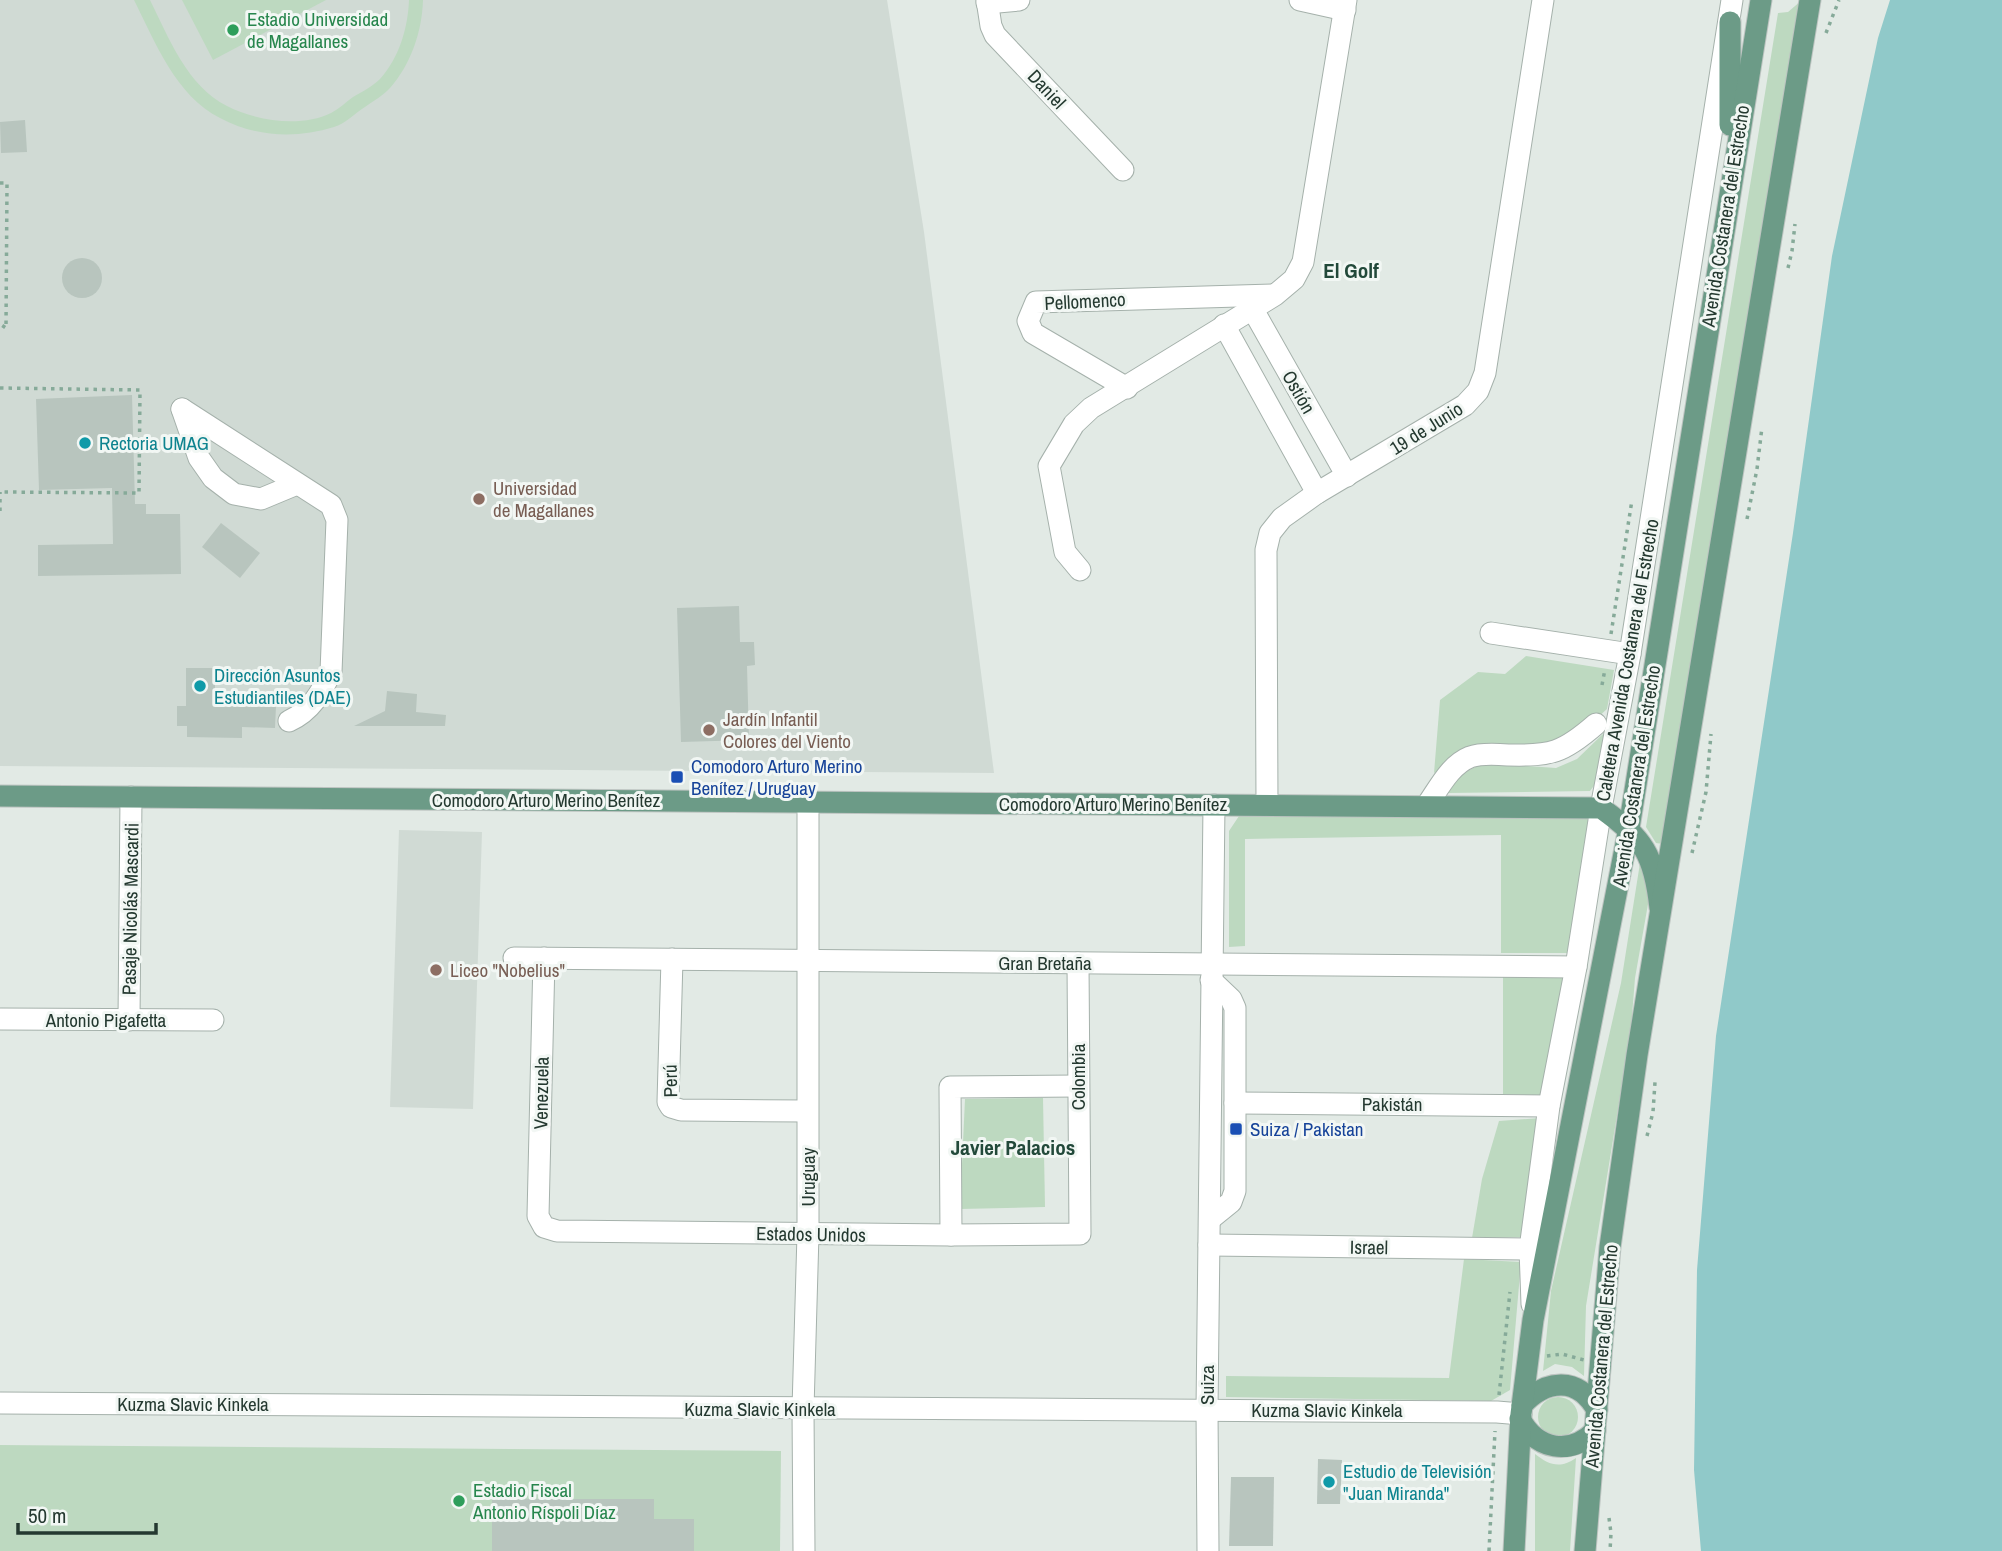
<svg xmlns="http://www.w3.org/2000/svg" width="2002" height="1551" font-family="'Archivo Narrow',sans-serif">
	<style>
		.built { fill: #d0dad4 }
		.green { fill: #bdd9c0 }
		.water { fill: #90c9c9 }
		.building { fill: #b8c5be }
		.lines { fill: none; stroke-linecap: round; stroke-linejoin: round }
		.minor-casing { stroke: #a5b1ab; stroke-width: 23 }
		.major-casing { stroke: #bdc4c1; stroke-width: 23 }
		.path { stroke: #86aa99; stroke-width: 3.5; stroke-dasharray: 3.5 5; stroke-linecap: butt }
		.minor { stroke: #fff; stroke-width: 21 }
		.major { stroke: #6c9b87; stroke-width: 21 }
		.leisure-dot { fill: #2e9e5b; stroke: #f2f7f4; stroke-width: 2.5 }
		.culture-dot { fill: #0f9aa8; stroke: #f2f7f4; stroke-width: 2.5 }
		.education-dot { fill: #8d6e63; stroke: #f2f7f4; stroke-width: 2.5 }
		.transit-dot { fill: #1a4fb4; stroke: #f2f7f4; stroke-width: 2.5 }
		.labels { text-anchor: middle; stroke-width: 6; stroke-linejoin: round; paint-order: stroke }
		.leisure-label { font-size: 19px; fill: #27864d; stroke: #f2f7f4; text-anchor: start }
		.street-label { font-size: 19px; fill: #243930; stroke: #f2f7f4 }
		.culture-label { font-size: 19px; fill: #0d838f; stroke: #f2f7f4; text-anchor: start }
		.education-label { font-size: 19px; fill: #785e54; stroke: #f2f7f4; text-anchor: start }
		.transit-label { font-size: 19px; fill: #164399; stroke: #f2f7f4; text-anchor: start }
		.neighbourhood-label { font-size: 21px; font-weight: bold; fill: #22493a; stroke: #f2f7f4 }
	</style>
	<rect width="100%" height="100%" fill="#e2eae5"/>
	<g class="built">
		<path d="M 0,0 L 887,0 L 924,232 L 994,773 L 0,766 Z"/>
		<path d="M 399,830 L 482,832 L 473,1109 L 390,1107 Z"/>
	</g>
	<g class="green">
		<path d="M 134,0 L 150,0 C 169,38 187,86 227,106 C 256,121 301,128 331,113 C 339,109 346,102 353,97 C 362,92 373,86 380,79 C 399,58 408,28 409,0 L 423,0 C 422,32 411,64 390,88 C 384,95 373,101 365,107 C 355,113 345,124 334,127 C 296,139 255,137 220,118 C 176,96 155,42 134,0 Z"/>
		<path d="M 182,0 L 326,0 L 213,60 Z"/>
		<path d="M 1802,0 L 1663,844 L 1656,843 L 1646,827 L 1778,13 L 1788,12 Z"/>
		<path d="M 1526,656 L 1614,670 L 1607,709 L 1577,736 L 1555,749 L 1487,745 L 1434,773 L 1440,700 L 1478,672 L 1505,674 Z"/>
		<path d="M 1605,732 L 1596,783 L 1590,791 L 1447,793 L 1462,774 L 1483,763 L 1556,768 L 1577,759 Z"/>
		<path d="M 1239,816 L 1587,816 L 1591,821 L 1573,953 L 1501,953 L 1501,835 L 1245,839 L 1245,946 L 1229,947 L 1229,831 Z"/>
		<path d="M 1640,863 L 1651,887 L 1635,978 L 1631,1029 L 1586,1306 L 1584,1376 L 1572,1367 L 1555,1364 L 1543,1371 L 1551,1291 L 1621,983 Z"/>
		<path d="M 1503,976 L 1565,977 L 1544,1096 L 1503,1094 Z"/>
		<path d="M 1043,1098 L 1045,1207 L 960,1209 L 965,1099 Z"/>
		<path d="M 1541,1118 L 1526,1237 L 1472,1238 L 1482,1179 L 1499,1121 Z"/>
		<path d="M 1464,1259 L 1521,1262 L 1510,1390 L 1491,1401 L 1226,1397 L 1226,1376 L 1449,1378 Z"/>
		<circle cx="1558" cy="1417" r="20"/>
		<path d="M 0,1445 L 781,1451 L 780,1551 L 0,1551 Z"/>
		<path d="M 1535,1454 C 1549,1465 1560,1469 1576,1458 L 1570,1551 L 1535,1551 Z"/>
	</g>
	<path class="water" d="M 1890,0 L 2002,0 L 2002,1551 L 1701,1551 L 1694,1470 L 1697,1270 L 1716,1036 L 1793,533 L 1832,256 L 1878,38 Z"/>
	<g class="building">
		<path d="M 25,120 L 27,152 L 1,153 L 0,122 Z"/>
		<circle cx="82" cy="278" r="20"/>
		<path d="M 132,395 L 135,504 L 146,504 L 146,514 L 180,514 L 181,574 L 38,576 L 38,545 L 113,544 L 112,488 L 39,490 L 36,399 Z"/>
		<path d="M 221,523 L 260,553 L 240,578 L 202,547 Z"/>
		<path d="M 739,606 L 740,642 L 754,642 L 755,665 L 747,666 L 749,740 L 681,742 L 677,608 Z"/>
		<path d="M 186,668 L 215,668 L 215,705 L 276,706 L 275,728 L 242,727 L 242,738 L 187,737 L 187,726 L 177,726 L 177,706 L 186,706 Z"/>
		<path d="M 387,691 L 417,694 L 416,712 L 446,715 L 445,726 L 354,726 L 385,711 Z"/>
		<path d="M 1318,1459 L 1342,1460 L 1340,1504 L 1317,1504 Z"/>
		<path d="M 1231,1477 L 1274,1477 L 1273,1546 L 1229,1546 Z"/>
		<path d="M 492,1499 L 654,1499 L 654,1519 L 694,1519 L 694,1551 L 492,1551 Z"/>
	</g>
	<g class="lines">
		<g class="minor-casing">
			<g id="minor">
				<path d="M 987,0 L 991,26 L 995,35 L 1123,170"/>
				<path d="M 1300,0 L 1345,10"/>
				<path d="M 987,3 L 1019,0"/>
				<path d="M 1252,308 L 1347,476"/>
				<path d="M 1224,325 L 1317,493"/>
				<path d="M 1127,388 L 1033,333 L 1028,321 L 1036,302 L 1273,295"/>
				<path d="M 182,409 L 331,505 L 337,520 L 331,672 C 321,693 311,711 289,721"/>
				<path d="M 182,409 L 199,458 L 213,478 L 234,494 L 261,499 L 297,484"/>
				<path d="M 1080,570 L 1065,552 L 1049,466 L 1074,424 L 1091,408 L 1275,295 L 1294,279 L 1303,262 L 1346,0"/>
				<path d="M 1491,633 L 1630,654"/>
				<path d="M 1267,805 L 1266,550 L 1270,533 L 1282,518 L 1317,493 L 1465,405 L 1478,391 L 1485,373 L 1543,0"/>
				<path d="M 1427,805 C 1439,788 1450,765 1470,757 C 1481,753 1496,754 1508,755 C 1551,756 1563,753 1596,724"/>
				<path d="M 514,958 L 1576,967"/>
				<path d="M 544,958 L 538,1216 L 544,1227 L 557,1231 L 951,1235 L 1080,1234 L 1078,963"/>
				<path d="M 672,959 L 668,1102 L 671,1107 L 681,1110 L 807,1111"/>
				<path d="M 0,1019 L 213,1020"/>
				<path d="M 129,1020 L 131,797"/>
				<path d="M 1235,1103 L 1549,1106"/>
				<path d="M 1210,1219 L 1231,1202 L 1235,1191 L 1235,1008 L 1231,999 L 1211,980"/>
				<path d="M 951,1235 L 950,1087 L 1078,1086"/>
				<path d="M 1209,1245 L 1530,1249"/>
				<path d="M 1532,1304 L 1530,1249 L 1549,1106 L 1576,967 L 1601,808 L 1630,654 L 1732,0"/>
				<path d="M 0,1403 C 499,1407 998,1408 1497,1412 L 1521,1414"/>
				<path d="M 804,1551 L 803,1409 L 808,1234 L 808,802"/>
				<path d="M 1208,1551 L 1207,1409 L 1214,805"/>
			</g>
		</g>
		<g class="major-casing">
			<g id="major">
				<path d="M 1730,22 L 1730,125"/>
				<path d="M 0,796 L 1601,808 C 1644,839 1654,854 1660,908"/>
				<path d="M 1522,1405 C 1546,1379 1578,1376 1597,1410"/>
				<path d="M 1520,1419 C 1537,1450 1570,1456 1595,1431"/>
				<path d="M 1514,1551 L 1521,1414 L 1533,1320 L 1629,828 L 1761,0"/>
				<path d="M 1585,1551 L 1610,1247 L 1637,1055 L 1810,0"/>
			</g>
		</g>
		<g class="path">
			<path d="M 1826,33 L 1839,0"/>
			<path d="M 0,183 L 7,183 L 6,328 L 0,324"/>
			<path d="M 1788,268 L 1792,251 L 1795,224"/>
			<path d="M 0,388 L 140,390 L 139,493 L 0,492"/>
			<path d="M 0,511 L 0,492"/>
			<path d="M 1747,519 L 1757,469 L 1762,427"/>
			<path d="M 1611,634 L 1632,500"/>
			<path d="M 1602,685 L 1605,669"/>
			<path d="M 1692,853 L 1706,792 L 1711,734"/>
			<path d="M 1647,1136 L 1653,1112 L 1655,1082"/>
			<path d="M 1547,1356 L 1562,1354 L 1584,1360"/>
			<path d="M 1499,1395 L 1510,1292"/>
			<path d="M 1609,1518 L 1611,1533 L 1610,1551"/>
			<path d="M 1489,1551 L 1495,1431"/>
		</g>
		<use href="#minor" class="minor"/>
		<use href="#major" class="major"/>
	</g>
	<g class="leisure-dot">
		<circle cx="233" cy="30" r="7"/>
		<circle cx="459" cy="1501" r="7"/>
	</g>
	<g class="culture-dot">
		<circle cx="85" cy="443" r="7"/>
		<circle cx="200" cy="686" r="7"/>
		<circle cx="1329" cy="1482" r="7"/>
	</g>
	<g class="education-dot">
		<circle cx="479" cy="499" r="7"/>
		<circle cx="709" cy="730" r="7"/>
		<circle cx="436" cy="970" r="7"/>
	</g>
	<g class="transit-dot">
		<rect x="670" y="770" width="14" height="14" rx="3.5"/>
		<rect x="1229" y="1122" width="14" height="14" rx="3.5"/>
	</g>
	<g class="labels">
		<g class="leisure-label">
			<text x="247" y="26">Estadio Universidad<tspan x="247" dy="22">de Magallanes</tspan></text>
			<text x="473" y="1497">Estadio Fiscal<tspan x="473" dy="22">Antonio Ríspoli Díaz</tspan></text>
		</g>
		<g class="street-label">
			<text transform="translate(1047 89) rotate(47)" y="7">Daniel</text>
			<text transform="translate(1725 216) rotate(-81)" y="7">Avenida Costanera del Estrecho</text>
			<text transform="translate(1085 301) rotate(-3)" y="7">Pellomenco</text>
			<text transform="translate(1299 392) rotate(60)" y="7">Ostión</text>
			<text transform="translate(1426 428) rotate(-32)" y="7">19 de Junio</text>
			<text transform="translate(1627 660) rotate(-80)" y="7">Caletera Avenida Costanera del Estrecho</text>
			<text transform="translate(1636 776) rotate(-81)" y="7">Avenida Costanera del Estrecho</text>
			<text x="546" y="807">Comodoro Arturo Merino Benítez</text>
			<text x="1113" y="811">Comodoro Arturo Merino Benítez</text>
			<text transform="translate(130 909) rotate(-89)" y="7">Pasaje Nicolás Mascardi</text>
			<text x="1045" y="970">Gran Bretaña</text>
			<text x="106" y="1027">Antonio Pigafetta</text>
			<text transform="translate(1078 1077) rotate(-90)" y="7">Colombia</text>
			<text transform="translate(670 1081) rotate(-91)" y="7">Perú</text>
			<text transform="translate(541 1093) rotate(-89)" y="7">Venezuela</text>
			<text x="1392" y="1111">Pakistán</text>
			<text transform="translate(808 1177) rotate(-90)" y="7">Uruguay</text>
			<text transform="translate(811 1234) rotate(1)" y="7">Estados Unidos</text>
			<text transform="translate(1369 1247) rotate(1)" y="7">Israel</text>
			<text transform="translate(1601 1356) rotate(-85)" y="7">Avenida Costanera del Estrecho</text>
			<text transform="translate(1207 1385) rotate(-90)" y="7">Suiza</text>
			<text x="193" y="1411">Kuzma Slavic Kinkela</text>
			<text x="760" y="1416">Kuzma Slavic Kinkela</text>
			<text x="1327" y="1417">Kuzma Slavic Kinkela</text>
		</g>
		<g class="culture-label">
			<text x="99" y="450">Rectoria UMAG</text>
			<text x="214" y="682">Dirección Asuntos<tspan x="214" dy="22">Estudiantiles (DAE)</tspan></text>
			<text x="1343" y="1478">Estudio de Televisión<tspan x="1343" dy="22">"Juan Miranda"</tspan></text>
		</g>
		<g class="education-label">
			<text x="493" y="495">Universidad<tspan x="493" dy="22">de Magallanes</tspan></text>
			<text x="723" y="726">Jardín Infantil<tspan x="723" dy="22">Colores del Viento</tspan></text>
			<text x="450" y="977">Liceo "Nobelius"</text>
		</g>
		<g class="transit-label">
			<text x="691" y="773">Comodoro Arturo Merino<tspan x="691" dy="22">Benítez / Uruguay</tspan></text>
			<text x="1250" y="1136">Suiza / Pakistan</text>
		</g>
		<g class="neighbourhood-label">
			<text x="1351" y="278">El Golf</text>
			<text x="1013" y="1155">Javier Palacios</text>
		</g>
	</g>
	<path d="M18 1523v10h138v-10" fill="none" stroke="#243930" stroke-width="3.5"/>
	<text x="28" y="1523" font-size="21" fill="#243930" stroke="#f2f7f4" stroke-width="5" paint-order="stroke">50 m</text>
</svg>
